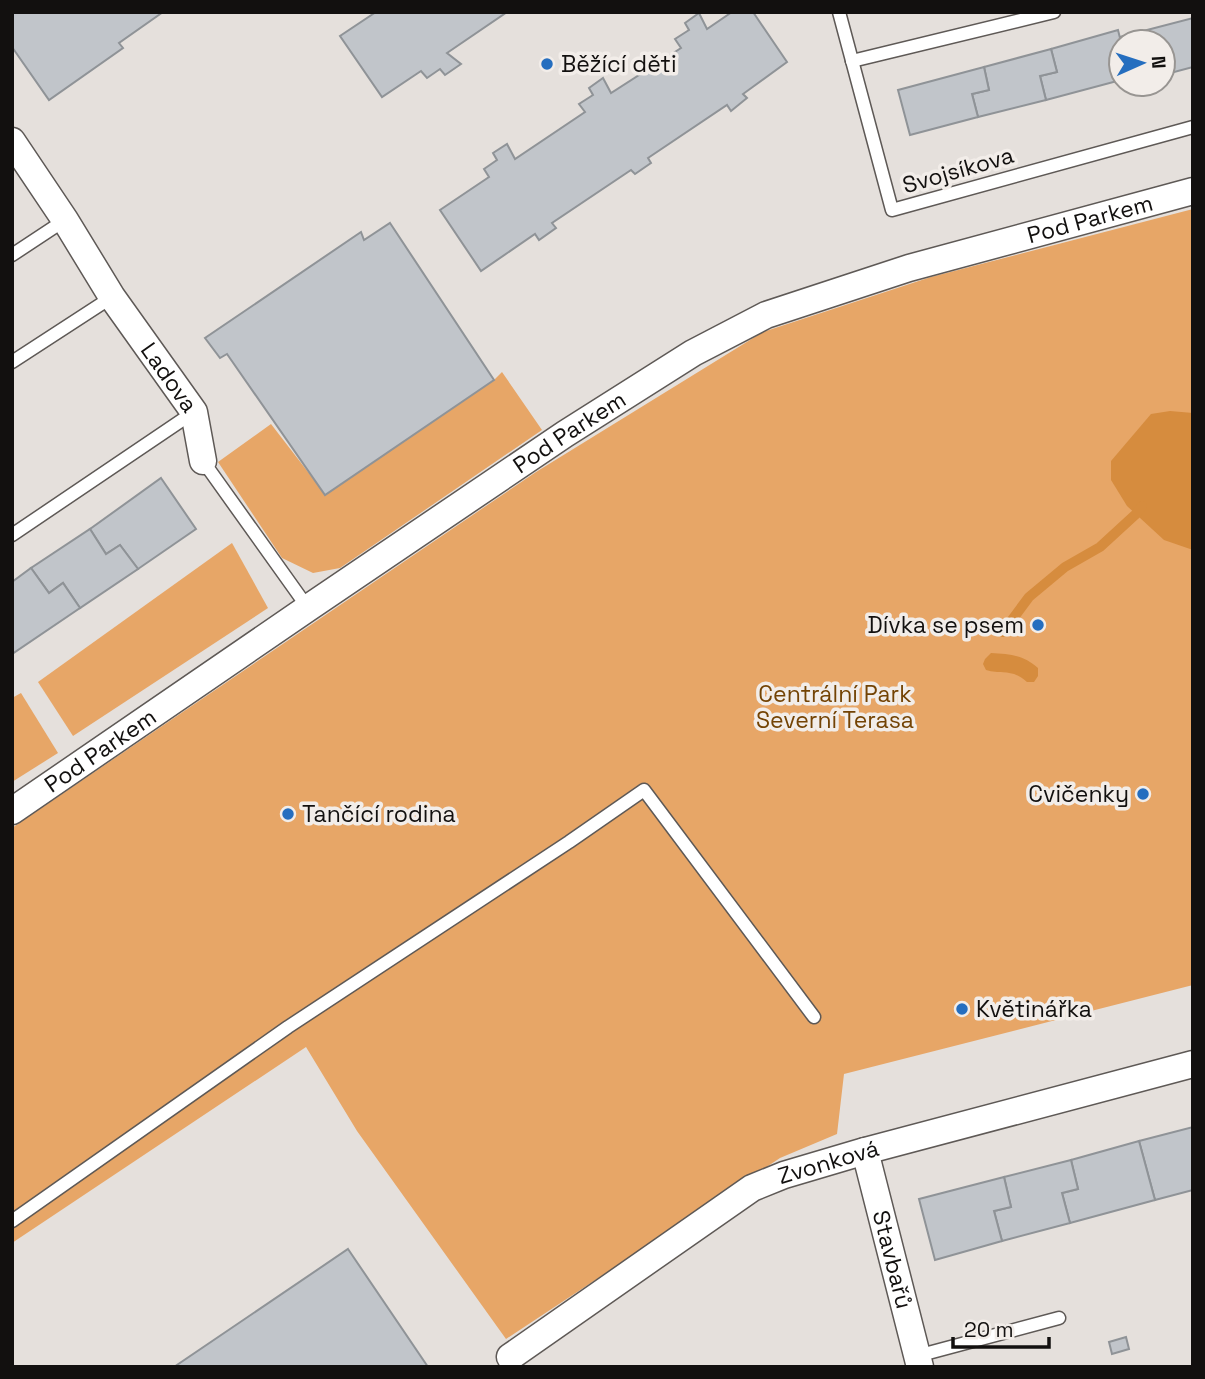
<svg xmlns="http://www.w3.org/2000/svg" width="1205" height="1379" font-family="'Space Grotesk',sans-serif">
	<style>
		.green { fill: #e7a667 }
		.water { fill: #d68c3e }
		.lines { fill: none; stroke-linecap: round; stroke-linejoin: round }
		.stream { stroke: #d68c3e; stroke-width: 10 }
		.building { fill: #c1c5ca; stroke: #8f9397; stroke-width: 2 }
		.lane-casing { stroke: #5e5956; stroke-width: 15 }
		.street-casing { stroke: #5e5956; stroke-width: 29 }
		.lane { stroke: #fff; stroke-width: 12 }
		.street { stroke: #fff; stroke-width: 26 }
		.poi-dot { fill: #256ebf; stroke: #f2ede9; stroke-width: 2.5 }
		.labels { text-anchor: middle; stroke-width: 7; stroke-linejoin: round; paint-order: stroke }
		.poi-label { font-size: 23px; fill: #12100f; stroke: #f2ede9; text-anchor: start }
		.street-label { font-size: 23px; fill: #12100f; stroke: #f2ede9 }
		.park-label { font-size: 23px; fill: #734304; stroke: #f2ede9 }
	</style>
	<rect width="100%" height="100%" fill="#e5e0dc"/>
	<g class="green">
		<path d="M 1193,209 L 1193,985 L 844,1074 L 837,1134 L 780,1158 L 506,1339 L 357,1131 L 306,1047 L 12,1243 L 12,828 L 536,472 L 763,332 L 931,277 Z"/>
		<path d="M 502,372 L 542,430 L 340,568 L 313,573 L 282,558 L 218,462 L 271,424 L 325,494 L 494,380 Z"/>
		<path d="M 232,543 L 268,608 L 73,736 L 38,682 Z"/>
		<path d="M 21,693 L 58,753 L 12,782 L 12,698 Z"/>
	</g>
	<g class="water">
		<path d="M 1170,411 L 1193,413 L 1193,550 L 1164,540 L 1127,506 L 1111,480 L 1111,461 L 1151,414 Z"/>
		<path d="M 991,653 C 1010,654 1024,655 1038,668 L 1038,676 L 1034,682 L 1027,682 C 1011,668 1003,675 986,670 L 983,664 L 985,659 Z"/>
	</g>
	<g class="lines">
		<path class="stream" d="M 1003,632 L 1029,597 L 1065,567 L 1100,547 L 1136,514 L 1142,506"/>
	</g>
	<g class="building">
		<path d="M 12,12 L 163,12 L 119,43 L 123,48 L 49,100 L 12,47 Z"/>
		<path d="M 376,12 L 507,12 L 447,53 L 461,64 L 445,75 L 440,69 L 427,78 L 421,71 L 382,97 L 340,36 Z"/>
		<path d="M 732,12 L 753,12 L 787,62 L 743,94 L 747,98 L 731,111 L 727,105 L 648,158 L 651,163 L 635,174 L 631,170 L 552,223 L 556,228 L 539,240 L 535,234 L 481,271 L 440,210 L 489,177 L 484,169 L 497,160 L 493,153 L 507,144 L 515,159 L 585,112 L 579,104 L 593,95 L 589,88 L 603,78 L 611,93 L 681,48 L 675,39 L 689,30 L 685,23 L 699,13 L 707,29 Z"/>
		<path d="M 1193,18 L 1193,67 L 1163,75 L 1163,42 L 1121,42 L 1120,37 Z"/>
		<path d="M 1118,30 L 1121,42 L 1121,80 L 1046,100 L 1040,76 L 1057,72 L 1051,49 Z"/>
		<path d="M 1051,49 L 1057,72 L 1040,76 L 1046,100 L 978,117 L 972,94 L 989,90 L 984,67 Z"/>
		<path d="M 984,67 L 989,90 L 972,94 L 978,117 L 910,135 L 898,90 Z"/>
		<path d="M 390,223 L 494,380 L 325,495 L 227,354 L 220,358 L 205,338 L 361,232 L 364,240 Z"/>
		<path d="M 161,478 L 196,529 L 138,569 L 120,545 L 106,554 L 90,529 Z"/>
		<path d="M 90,529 L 106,554 L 120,545 L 138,569 L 80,608 L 63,583 L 49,593 L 31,568 Z"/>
		<path d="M 31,568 L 49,593 L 63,583 L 80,608 L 12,654 L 12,582 Z"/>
		<path d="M 1193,1127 L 1193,1190 L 1155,1200 L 1139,1141 Z"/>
		<path d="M 1139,1141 L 1155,1200 L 1070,1223 L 1062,1193 L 1078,1189 L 1071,1160 Z"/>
		<path d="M 1071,1160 L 1078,1189 L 1062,1193 L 1070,1223 L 1002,1241 L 994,1211 L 1011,1207 L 1004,1177 Z"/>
		<path d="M 1004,1177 L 1011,1207 L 994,1211 L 1002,1241 L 935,1260 L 919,1199 Z"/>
		<path d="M 348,1249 L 428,1367 L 174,1367 Z"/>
		<path d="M 1126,1337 L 1129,1349 L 1112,1354 L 1109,1342 Z"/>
	</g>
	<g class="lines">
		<g class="lane-casing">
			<g id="lane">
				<path d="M 839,12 L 892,210 L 1193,127"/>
				<path d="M 852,61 L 1054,12"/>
				<path d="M 12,255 L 65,220"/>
				<path d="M 12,362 L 112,297"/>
				<path d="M 203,461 L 308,608"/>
				<path d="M 12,535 L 194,412"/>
				<path d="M 12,1221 L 288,1027 L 569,842 L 644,790 L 814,1017"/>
				<path d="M 917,1356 L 1059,1318"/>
			</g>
		</g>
		<g class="street-casing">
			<g id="street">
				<path id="s1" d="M 12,141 L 65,220 L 112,297 L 194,412 L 203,461"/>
				<path id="s2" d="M 12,811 L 308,608 L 565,434 L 693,353 L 766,315 L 909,268 L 1193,191"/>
				<path id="s3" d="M 865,1151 L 920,1367"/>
				<path id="s4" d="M 510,1357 L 752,1188 L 784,1175 L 865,1151 L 1193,1064"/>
			</g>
		</g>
		<use href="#lane" class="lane"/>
		<use href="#street" class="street"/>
	</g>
	<g class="poi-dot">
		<circle cx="547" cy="64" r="7"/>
		<circle cx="1038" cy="625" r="7"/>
		<circle cx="1143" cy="794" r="7"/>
		<circle cx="288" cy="814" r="7"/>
		<circle cx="962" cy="1009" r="7"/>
	</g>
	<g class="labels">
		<g class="poi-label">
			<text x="561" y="72">Běžící děti</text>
			<text x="1024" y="633" text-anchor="end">Dívka se psem</text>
			<text x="1129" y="802" text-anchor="end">Cvičenky</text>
			<text x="302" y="822">Tančící rodina</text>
			<text x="976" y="1017">Květinářka</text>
		</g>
		<g class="street-label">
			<text transform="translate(958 170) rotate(-16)" y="8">Svojsíkova</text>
			<text dy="8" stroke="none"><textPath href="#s2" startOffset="1241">Pod Parkem</textPath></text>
			<text dy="8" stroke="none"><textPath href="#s1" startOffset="284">Ladova</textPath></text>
			<text dy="8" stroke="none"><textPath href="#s2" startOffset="674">Pod Parkem</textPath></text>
			<text dy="8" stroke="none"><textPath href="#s2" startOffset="107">Pod Parkem</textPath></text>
			<text dy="8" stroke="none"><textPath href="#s4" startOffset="376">Zvonková</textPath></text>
			<text dy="8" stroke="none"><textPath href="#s3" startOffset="112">Stavbařů</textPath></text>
		</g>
		<g class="park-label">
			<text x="835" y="702">Centrální Park<tspan x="835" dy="26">Severní Terasa</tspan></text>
		</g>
	</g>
	<rect width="1205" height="1379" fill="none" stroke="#12100f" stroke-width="28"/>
	<g transform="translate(1142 63) rotate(87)"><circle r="33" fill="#f2ede9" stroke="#989592" stroke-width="2"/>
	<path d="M0-5L12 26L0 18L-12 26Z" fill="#256ebf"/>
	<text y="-10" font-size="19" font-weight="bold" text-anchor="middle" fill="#12100f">N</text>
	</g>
	<path d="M953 1337v10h96v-10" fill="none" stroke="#12100f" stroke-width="3.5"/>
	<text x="964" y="1337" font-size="21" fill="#12100f" stroke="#f2ede9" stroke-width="5" paint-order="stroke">20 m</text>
</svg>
